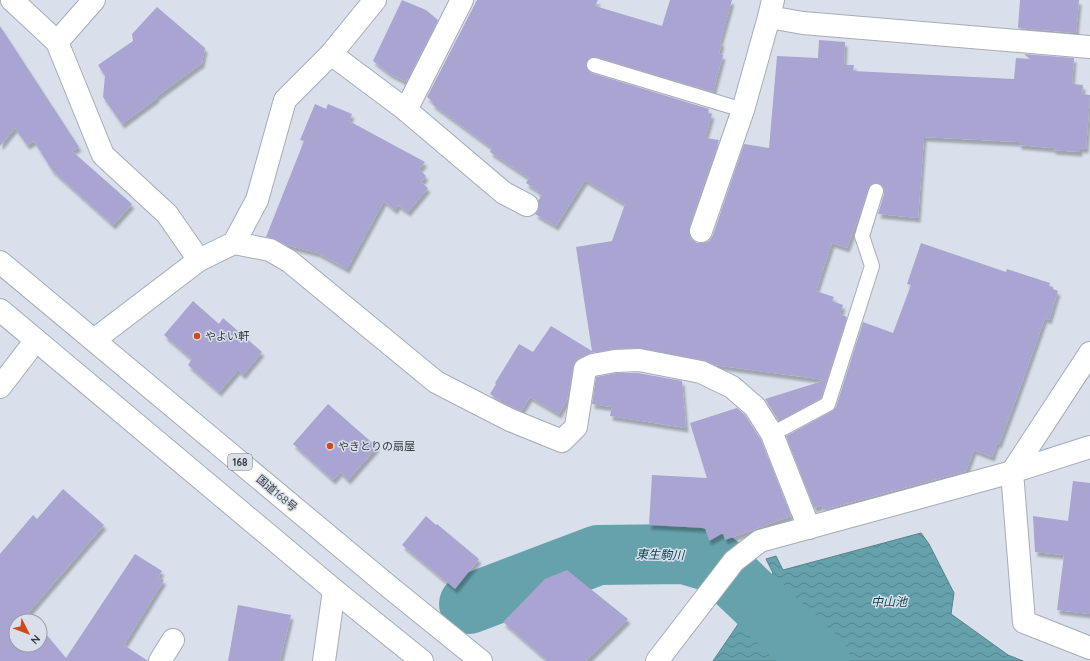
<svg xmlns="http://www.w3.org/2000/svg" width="1090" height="661" font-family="Quicksand,'Noto Sans JP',sans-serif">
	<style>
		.water { fill: url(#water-waves); stroke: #57838b }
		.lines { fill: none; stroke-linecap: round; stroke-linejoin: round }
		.river { stroke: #65a2ac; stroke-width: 60 }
		.building { fill: #a9a4d1; filter: url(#shadow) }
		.lane-casing { stroke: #a6acb7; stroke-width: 16 }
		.street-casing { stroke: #a6acb7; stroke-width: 24 }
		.highway-casing { stroke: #a6acb7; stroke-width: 24 }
		.lane { stroke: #fff; stroke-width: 14 }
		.street { stroke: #fff; stroke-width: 22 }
		.highway { stroke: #fff; stroke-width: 22 }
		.poi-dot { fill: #d0491a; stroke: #d9e0eb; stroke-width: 1.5 }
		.labels { text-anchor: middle; stroke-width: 3; stroke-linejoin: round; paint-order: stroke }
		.shield { fill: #d9e0eb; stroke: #686c72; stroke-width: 1 }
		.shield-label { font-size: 10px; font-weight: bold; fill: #373a3e }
		.poi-label { font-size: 11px; fill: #373a3e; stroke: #d9e0eb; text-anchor: start }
		.street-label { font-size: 11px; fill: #373a3e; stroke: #d9e0eb }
		.water-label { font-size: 12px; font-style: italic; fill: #09444c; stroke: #d9e0eb }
	</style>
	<defs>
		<pattern id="water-waves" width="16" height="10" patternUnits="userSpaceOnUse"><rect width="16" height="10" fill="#65a2ac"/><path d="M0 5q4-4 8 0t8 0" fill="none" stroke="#54858d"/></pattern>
		<filter id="shadow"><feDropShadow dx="2.5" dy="4.5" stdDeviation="1" flood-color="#0004"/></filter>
	</defs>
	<rect width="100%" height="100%" fill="#d9e0eb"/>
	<path class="water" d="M 921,533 L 929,544 L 954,593 L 951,614 L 1008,655 L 1023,661 L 713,661 L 773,573 L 766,559 L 776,556 L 783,570 Z"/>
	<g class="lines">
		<path class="river" d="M 469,604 L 598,555 L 684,554 L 718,564 L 820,661"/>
	</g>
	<g class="building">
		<path d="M 402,0 L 426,10 L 438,20 L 406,82 L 389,73 L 373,61 Z"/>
		<path d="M 477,0 L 598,0 L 595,6 L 662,26 L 670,0 L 732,0 L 720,42 L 722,42 L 719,54 L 723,55 L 713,92 L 596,57 L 592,57 L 588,59 L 586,63 L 588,70 L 592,73 L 709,109 L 708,113 L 712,114 L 705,138 L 719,140 L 689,227 L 689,233 L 691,239 L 697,243 L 703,243 L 709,241 L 713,235 L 744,144 L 769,148 L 777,56 L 818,58 L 819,40 L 845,42 L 844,65 L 854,65 L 853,71 L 1014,79 L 1016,58 L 1030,59 L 1024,54 L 1074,58 L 1072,84 L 1083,85 L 1082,94 L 1090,95 L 1086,149 L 1080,148 L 1080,152 L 1053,150 L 1053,148 L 1019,145 L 1019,142 L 924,137 L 918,218 L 878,214 L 884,194 L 884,189 L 882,185 L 878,183 L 871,185 L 868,188 L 860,213 L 847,248 L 832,243 L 816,291 L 834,297 L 832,301 L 843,305 L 840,314 L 847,317 L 821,398 L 779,421 L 765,399 L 826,380 L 714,365 L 703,360 L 639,348 L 613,349 L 591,353 L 579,358 L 575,362 L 573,367 L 567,400 L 559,414 L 530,397 L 521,411 L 503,403 L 490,394 L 496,384 L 495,383 L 519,344 L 533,352 L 551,326 L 592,351 L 576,247 L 612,241 L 625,204 L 585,180 L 556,226 L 535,214 L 538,210 L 539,205 L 538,201 L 542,195 L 537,193 L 538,191 L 526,183 L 529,178 L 490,152 L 492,148 L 432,104 L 433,102 L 427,97 Z"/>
		<path d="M 1020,0 L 1079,0 L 1076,33 L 1018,28 Z"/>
		<path d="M 157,7 L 205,48 L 202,63 L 156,97 L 157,98 L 122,124 L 103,97 L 105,76 L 98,65 L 133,41 L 132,34 Z"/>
		<path d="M 0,26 L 79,147 L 72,151 L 132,204 L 113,225 L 52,170 L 34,141 L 27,145 L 15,128 L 0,146 Z"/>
		<path d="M 315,104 L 326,109 L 328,104 L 352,114 L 349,121 L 425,162 L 419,169 L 426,176 L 421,182 L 428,188 L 408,212 L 398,205 L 395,210 L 384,201 L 347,269 L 318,253 L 286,245 L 276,239 L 266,237 L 304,141 L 300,140 Z"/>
		<path d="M 921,243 L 1006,272 L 1007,269 L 1050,283 L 1049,286 L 1053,287 L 1053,289 L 1058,291 L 1049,320 L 1045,318 L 1016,399 L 999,444 L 997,443 L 992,457 L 974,450 L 966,471 L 823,510 L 822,505 L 814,508 L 786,436 L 832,411 L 836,407 L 863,322 L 893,333 L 911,285 L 907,284 Z"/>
		<path d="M 193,301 L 219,324 L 223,318 L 262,352 L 243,375 L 238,370 L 219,392 L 188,365 L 192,359 L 164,335 Z"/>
		<path d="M 616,373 L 638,373 L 682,381 L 686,428 L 610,416 L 612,407 L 592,404 L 596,377 Z"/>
		<path d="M 328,404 L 377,447 L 348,480 L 340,472 L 333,480 L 293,444 Z"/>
		<path d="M 737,408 L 745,415 L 761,440 L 791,516 L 725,540 L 723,533 L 709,541 L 705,528 L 649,525 L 652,475 L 707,478 L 690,423 Z"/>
		<path d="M 1073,481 L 1090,483 L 1090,614 L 1057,610 L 1064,555 L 1035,552 L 1033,516 L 1068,521 Z"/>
		<path d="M 63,489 L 104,525 L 28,613 L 35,621 L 16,621 L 16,645 L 40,645 L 40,627 L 66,658 L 135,554 L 162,571 L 158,577 L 164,580 L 124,645 L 148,661 L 0,661 L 0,554 L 33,515 L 37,519 Z"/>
		<path d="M 426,516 L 436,525 L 437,524 L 479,559 L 455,589 L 402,545 Z"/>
		<path d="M 567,570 L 628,619 L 586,661 L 548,661 L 503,622 L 545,579 Z"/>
		<path d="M 238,605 L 291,615 L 280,661 L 228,661 Z"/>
	</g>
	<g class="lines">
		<g class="lane-casing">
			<g id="lane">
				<path d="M 594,65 L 743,110"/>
				<path d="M 772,434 L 828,404 L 872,266 L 862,236 L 876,191"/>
			</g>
		</g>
		<g class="street-casing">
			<g id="street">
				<path d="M 12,0 L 57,42 L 103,155 L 167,214 L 199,260"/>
				<path d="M 773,0 L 769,17 L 803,23 L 1090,47"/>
				<path d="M 57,42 L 94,0"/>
				<path d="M 331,54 L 406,110 L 504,193 L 527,205"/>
				<path d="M 406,110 L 462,0"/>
				<path d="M 701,231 L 743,110 L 769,17"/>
				<path d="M 234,243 L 270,250 L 289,261 L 436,382 L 510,420 L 562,441 L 576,427 L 585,369 L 593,365 L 615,361 L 639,360 L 701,372 L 732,387 L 755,407 L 772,434 L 809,528"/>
				<path d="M 94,340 L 199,260 L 234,243 L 257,200 L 285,100 L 331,54 L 375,0"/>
				<path d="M 0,387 L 36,340"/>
				<path d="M 1090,447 L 1012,472 L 1024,622 L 1090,648"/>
				<path d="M 160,661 L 173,640"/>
				<path d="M 324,661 L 334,590"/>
				<path d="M 657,661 L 734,561 L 760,541 L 1012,472 L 1090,353"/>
			</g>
		</g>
		<g class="highway-casing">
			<g id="highway">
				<path d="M 0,262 L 387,585 L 481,661"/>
				<path d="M 0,310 L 334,590 L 422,661"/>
			</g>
		</g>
		<use href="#lane" class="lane"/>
		<use href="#street" class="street"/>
		<use href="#highway" class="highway"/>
	</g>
	<g class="poi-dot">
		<circle cx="197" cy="336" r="4"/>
		<circle cx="330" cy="446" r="4"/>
	</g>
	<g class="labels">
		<rect class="shield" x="228" y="454" width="24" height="16" rx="3"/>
		<g class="shield-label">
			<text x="240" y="466">168</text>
		</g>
		<g class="poi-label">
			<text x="205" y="340">やよい軒</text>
			<text x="338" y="450">やきとりの扇屋</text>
		</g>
		<g class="street-label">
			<text transform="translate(277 493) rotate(40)" y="4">国道168号</text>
		</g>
		<g class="water-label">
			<text transform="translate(660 555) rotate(1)" y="4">東生駒川</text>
			<text x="889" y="606">中山池</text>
		</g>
	</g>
	<g transform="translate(28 633) rotate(132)"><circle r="19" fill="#d9e0eb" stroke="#989ea6"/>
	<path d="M0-3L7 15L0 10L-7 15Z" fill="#d0491a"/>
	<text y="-6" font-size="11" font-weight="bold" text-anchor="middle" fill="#373a3e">N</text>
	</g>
</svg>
